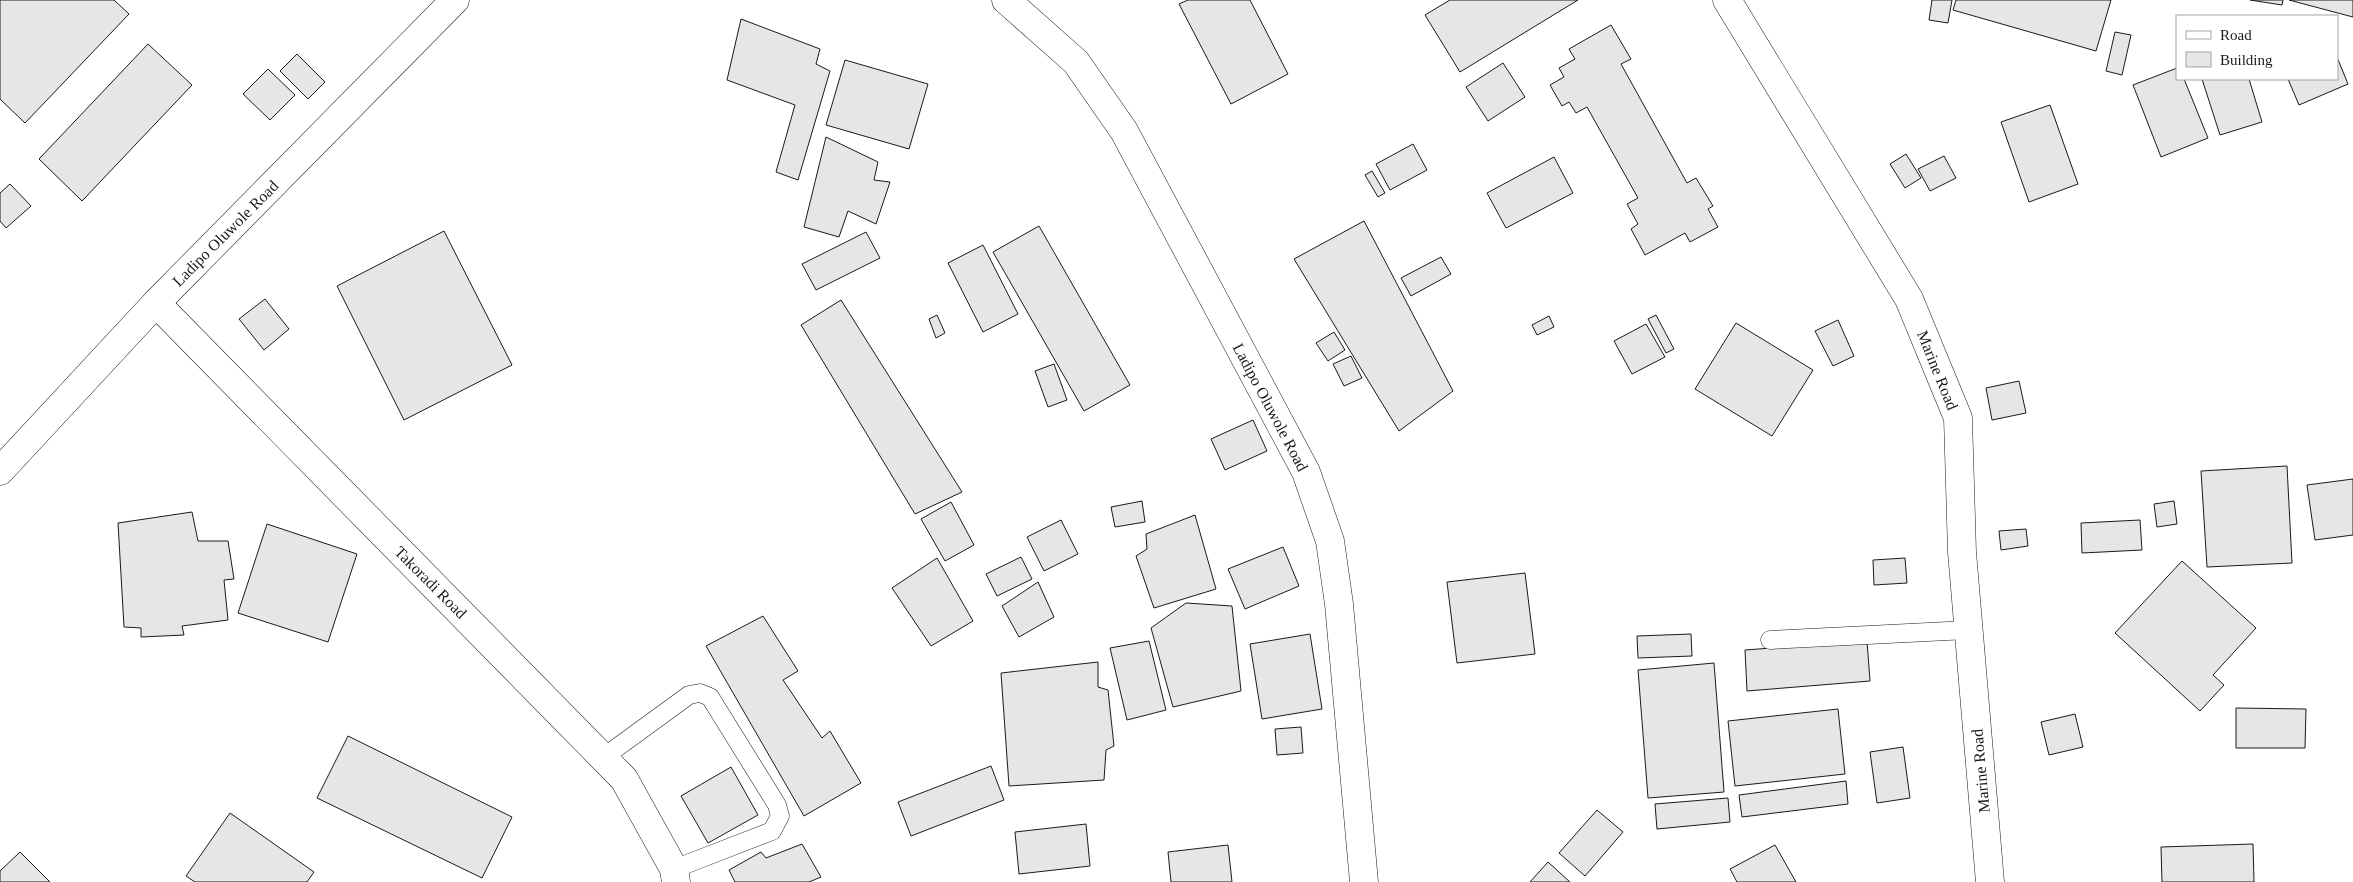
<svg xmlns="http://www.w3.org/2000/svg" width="2353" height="882" font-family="'Times New Roman',serif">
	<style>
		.building { fill: #e6e6e6; stroke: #1a1a1a }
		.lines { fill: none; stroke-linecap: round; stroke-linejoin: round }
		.lane-casing { stroke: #1a1a1a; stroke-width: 19 }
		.street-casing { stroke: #1a1a1a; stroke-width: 29 }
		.secondary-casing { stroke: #1a1a1a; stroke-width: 29 }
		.lane { stroke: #fff; stroke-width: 18 }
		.street { stroke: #fff; stroke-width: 28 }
		.secondary { stroke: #fff; stroke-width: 28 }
		.labels { text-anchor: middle; stroke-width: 4; stroke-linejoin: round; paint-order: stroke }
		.street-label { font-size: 16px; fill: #1a1a1a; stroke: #fff }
	</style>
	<rect width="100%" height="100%" fill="#fff"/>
	<g class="building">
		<path d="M 0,0 L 114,0 L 129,14 L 25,123 L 0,99 Z"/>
		<path d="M 1188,0 L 1250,0 L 1288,74 L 1231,104 L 1179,4 Z"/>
		<path d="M 1450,0 L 1578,0 L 1460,72 L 1425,15 Z"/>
		<path d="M 1932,0 L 1952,0 L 1948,23 L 1929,20 Z"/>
		<path d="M 1956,0 L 2111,0 L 2096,51 L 1953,10 Z"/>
		<path d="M 2250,0 L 2283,0 L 2282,5 Z"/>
		<path d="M 2289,0 L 2353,0 L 2353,17 Z"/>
		<path d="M 741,19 L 820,49 L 816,64 L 830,71 L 798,180 L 776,172 L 795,105 L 727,80 Z"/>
		<path d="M 1611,25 L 1631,59 L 1621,64 L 1687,183 L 1696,178 L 1713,206 L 1708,209 L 1718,227 L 1690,242 L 1685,233 L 1645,255 L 1631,229 L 1638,224 L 1627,204 L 1638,198 L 1587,107 L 1576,113 L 1569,102 L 1562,106 L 1550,85 L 1564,77 L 1559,68 L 1575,59 L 1569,49 Z"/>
		<path d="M 2115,32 L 2131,35 L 2122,75 L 2106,71 Z"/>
		<path d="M 148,44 L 192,85 L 82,201 L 39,159 Z"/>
		<path d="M 297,54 L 325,82 L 308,99 L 280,71 Z"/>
		<path d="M 2337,57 L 2348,84 L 2299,105 L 2288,79 L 2337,79 Z"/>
		<path d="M 845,60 L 928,84 L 909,149 L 826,125 Z"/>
		<path d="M 1503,63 L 1525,97 L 1488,121 L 1466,87 Z"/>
		<path d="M 2177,68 L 2177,79 L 2184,79 L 2208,138 L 2161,157 L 2133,85 Z"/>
		<path d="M 268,69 L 295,95 L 270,120 L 243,94 Z"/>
		<path d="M 2202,79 L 2249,79 L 2262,122 L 2220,135 Z"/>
		<path d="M 2050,105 L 2078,184 L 2029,202 L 2001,122 Z"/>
		<path d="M 826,137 L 878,162 L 874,180 L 890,182 L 876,224 L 848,211 L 839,237 L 804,227 Z"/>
		<path d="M 1413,144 L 1427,170 L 1390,190 L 1376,164 Z"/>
		<path d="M 1906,154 L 1921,178 L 1905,188 L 1890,164 Z"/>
		<path d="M 1944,156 L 1956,178 L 1930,191 L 1918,169 Z"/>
		<path d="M 1554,157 L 1573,193 L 1506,228 L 1487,193 Z"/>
		<path d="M 1372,171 L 1385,193 L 1378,197 L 1365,175 Z"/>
		<path d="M 10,184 L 31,206 L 6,228 L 0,221 L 0,193 Z"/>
		<path d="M 1364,221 L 1453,391 L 1399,431 L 1294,259 Z"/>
		<path d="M 1039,226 L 1130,385 L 1084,411 L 993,252 Z"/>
		<path d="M 444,231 L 512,365 L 404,420 L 337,286 Z"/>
		<path d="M 866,232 L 880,258 L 816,290 L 802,264 Z"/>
		<path d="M 983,245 L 1018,314 L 983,332 L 948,263 Z"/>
		<path d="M 1441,257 L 1451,274 L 1411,296 L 1401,278 Z"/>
		<path d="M 265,299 L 289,329 L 264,350 L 239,319 Z"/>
		<path d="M 841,300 L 962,492 L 915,514 L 801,325 Z"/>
		<path d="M 937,315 L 945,333 L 936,338 L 929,319 Z"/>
		<path d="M 1656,315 L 1674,349 L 1666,353 L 1648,319 Z"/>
		<path d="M 1549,316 L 1554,327 L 1537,335 L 1532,325 Z"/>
		<path d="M 1838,320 L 1854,356 L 1833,366 L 1815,331 Z"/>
		<path d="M 1736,323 L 1813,370 L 1772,436 L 1695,389 Z"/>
		<path d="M 1646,324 L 1665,357 L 1632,374 L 1614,341 Z"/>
		<path d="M 1334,332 L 1345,350 L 1328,361 L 1316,343 Z"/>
		<path d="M 1351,356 L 1362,378 L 1344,386 L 1333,364 Z"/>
		<path d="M 1054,364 L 1067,400 L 1048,407 L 1035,371 Z"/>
		<path d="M 2019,381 L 2026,413 L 1992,420 L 1986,388 Z"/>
		<path d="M 1253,420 L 1267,451 L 1225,470 L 1211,439 Z"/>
		<path d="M 2287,466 L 2292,563 L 2207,567 L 2201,471 Z"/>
		<path d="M 2353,479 L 2353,535 L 2315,540 L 2307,485 Z"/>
		<path d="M 1142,501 L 1145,522 L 1115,527 L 1111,507 Z"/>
		<path d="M 2174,501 L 2177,524 L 2157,527 L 2154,504 Z"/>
		<path d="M 951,502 L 974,545 L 945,561 L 921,519 Z"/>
		<path d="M 192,512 L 198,541 L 228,541 L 234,579 L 224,580 L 228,620 L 182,626 L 184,635 L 141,637 L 141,628 L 124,627 L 118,523 Z"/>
		<path d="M 1195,515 L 1216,589 L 1154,608 L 1136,556 L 1147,549 L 1146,534 Z"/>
		<path d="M 1061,520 L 1078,554 L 1044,571 L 1027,537 Z"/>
		<path d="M 2140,520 L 2142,550 L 2082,553 L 2081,523 Z"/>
		<path d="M 267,524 L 357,554 L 328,642 L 238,613 Z"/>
		<path d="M 2026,529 L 2028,546 L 2001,550 L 1999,531 Z"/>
		<path d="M 1283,547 L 1299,586 L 1245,609 L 1228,569 Z"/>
		<path d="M 1021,557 L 1032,579 L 997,596 L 986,574 Z"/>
		<path d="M 937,558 L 973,621 L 931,646 L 892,588 Z"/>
		<path d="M 1905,558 L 1907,583 L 1874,585 L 1873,560 Z"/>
		<path d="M 2182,561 L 2256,628 L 2213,675 L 2224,685 L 2200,711 L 2115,633 Z"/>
		<path d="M 1525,573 L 1535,654 L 1457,663 L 1447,582 Z"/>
		<path d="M 1038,582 L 1054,617 L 1019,637 L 1002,606 Z"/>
		<path d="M 1186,603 L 1232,606 L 1241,691 L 1173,707 L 1151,628 Z"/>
		<path d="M 763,616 L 798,671 L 783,680 L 822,738 L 830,731 L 861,783 L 804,816 L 706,646 Z"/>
		<path d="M 1310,634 L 1322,709 L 1262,719 L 1250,644 Z"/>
		<path d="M 1691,634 L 1692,656 L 1638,658 L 1637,636 Z"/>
		<path d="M 1149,641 L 1166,710 L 1127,720 L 1110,648 Z"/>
		<path d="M 1867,641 L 1870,681 L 1747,691 L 1745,650 Z"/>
		<path d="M 1098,662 L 1098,687 L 1108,690 L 1114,746 L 1106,750 L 1104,780 L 1009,786 L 1001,673 Z"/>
		<path d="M 1714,663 L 1724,792 L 1648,798 L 1638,670 Z"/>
		<path d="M 2236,708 L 2306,709 L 2305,748 L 2236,748 Z"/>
		<path d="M 1838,709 L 1845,774 L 1735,786 L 1728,721 Z"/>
		<path d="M 2075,714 L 2083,747 L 2049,755 L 2041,722 Z"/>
		<path d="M 1301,727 L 1303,753 L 1277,755 L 1275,729 Z"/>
		<path d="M 348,736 L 512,817 L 482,878 L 317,798 Z"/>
		<path d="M 1903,747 L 1910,798 L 1877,803 L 1870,752 Z"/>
		<path d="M 991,766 L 1004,800 L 911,836 L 898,802 Z"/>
		<path d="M 731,767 L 758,815 L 708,843 L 681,796 Z"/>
		<path d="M 1846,781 L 1848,804 L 1742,817 L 1739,795 Z"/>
		<path d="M 1728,798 L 1730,822 L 1657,829 L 1655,804 Z"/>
		<path d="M 1597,810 L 1623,832 L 1585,876 L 1559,853 Z"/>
		<path d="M 230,813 L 314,872 L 307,882 L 195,882 L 186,876 Z"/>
		<path d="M 1086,824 L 1090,866 L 1019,874 L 1015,832 Z"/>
		<path d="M 802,844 L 821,877 L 809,882 L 735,882 L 729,870 L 761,852 L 766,858 Z"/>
		<path d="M 2253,844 L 2254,882 L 2162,882 L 2161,847 Z"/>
		<path d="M 1228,845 L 1232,882 L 1171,882 L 1168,852 Z"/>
		<path d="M 1775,845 L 1796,882 L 1737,882 L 1730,869 Z"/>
		<path d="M 20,852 L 50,882 L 0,882 L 0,871 Z"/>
		<path d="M 1548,862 L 1570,882 L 1530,882 Z"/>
	</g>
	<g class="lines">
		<g class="lane-casing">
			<g id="lane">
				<path d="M 1770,640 L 1968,630"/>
				<path d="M 604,757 L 689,695 L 700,693 L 710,697 L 777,805 L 780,816 L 772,831 L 674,869"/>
			</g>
		</g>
		<g class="street-casing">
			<g id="street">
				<path d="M 1006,0 L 1076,62 L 1124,131 L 1306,472 L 1330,541 L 1339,604 L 1364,882"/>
				<path d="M 156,303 L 624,779 L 674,869 L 676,882"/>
				<path d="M 0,471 L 156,303 L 455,0"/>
			</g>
		</g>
		<g class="secondary-casing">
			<path id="secondary" d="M 1727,0 L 1909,299 L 1958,418 L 1962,552 L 1990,882"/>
		</g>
		<use href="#lane" class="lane"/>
		<use href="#street" class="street"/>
		<use href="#secondary" class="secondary"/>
	</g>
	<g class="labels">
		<g class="street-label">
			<text transform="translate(225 233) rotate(-45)" y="6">Ladipo Oluwole Road</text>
			<text transform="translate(1938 370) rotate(68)" y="6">Marine Road</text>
			<text transform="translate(1271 407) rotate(62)" y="6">Ladipo Oluwole Road</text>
			<text transform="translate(431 582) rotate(45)" y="6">Takoradi Road</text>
			<text transform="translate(1980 771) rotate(-95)" y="6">Marine Road</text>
		</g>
	</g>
	<rect x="2176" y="15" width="162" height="65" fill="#ffffff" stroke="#a3a3a3"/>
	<rect x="2186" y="31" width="25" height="8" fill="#ffffff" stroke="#a3a3a3"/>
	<text x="2220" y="40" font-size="15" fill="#1a1a1a">Road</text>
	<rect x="2186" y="52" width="25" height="15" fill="#e6e6e6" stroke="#a3a3a3"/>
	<text x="2220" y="65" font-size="15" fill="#1a1a1a">Building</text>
</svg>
